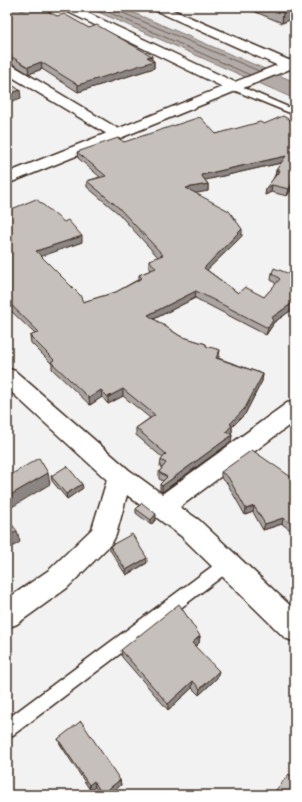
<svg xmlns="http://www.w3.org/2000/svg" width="302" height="802" font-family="Kalam,sans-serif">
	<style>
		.water { fill: #b2aba7; stroke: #827770 }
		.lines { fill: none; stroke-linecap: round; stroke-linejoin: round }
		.shore { stroke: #6b5e55; stroke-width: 1 }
		.service-casing { stroke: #3b2a1e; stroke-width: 3 }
		.minor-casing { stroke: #3b2a1e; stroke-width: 3 }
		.tertiary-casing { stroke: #3b2a1e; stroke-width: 3 }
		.service { fill: #fff; fill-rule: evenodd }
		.minor { fill: #fff; fill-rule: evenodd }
		.tertiary { fill: #fff; fill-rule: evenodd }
		.wall { fill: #aaa5a3; stroke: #3b2a1e }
		.shaded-wall { fill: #8b8684; stroke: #3b2a1e }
		.building { fill: #c6c0bd; stroke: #3b2a1e }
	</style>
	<rect width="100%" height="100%" fill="#f3f2f2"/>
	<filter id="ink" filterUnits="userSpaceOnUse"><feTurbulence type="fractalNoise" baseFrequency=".025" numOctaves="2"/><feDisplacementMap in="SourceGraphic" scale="8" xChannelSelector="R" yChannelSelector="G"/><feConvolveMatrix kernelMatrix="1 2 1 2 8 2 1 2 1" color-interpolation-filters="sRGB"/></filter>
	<g filter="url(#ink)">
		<path class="water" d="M 87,7 L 120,7 L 295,82 L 295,99 Z"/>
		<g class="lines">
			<g class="shore">
				<path d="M 97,7 L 250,75"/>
				<path d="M 120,7 L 123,13 L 259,71"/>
			</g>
			<g class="service-casing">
				<g id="service">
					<path d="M 231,85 L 237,85 L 295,110 L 295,115 L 231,89 Z"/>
					<path d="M 227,558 L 232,559 L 234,564 L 232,569 L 13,735 L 7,737 L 7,719 L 222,559 Z"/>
				</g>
			</g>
			<g class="minor-casing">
				<g id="minor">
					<path d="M 60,7 L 75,7 L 239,84 L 241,87 L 239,90 L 229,90 L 62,9 Z"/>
					<path d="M 150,7 L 166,7 L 293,62 L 294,65 L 293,68 L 283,68 L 152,9 Z"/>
					<path d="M 7,64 L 12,65 L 122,131 L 124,134 L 122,137 L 117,138 L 112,137 L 7,74 Z"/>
					<path d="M 7,368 L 15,371 L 129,470 L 162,494 L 287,403 L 295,401 L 295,421 L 180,507 L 199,520 L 295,610 L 295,642 L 285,638 L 181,536 L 127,495 L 116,535 L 112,543 L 67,588 L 17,624 L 7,628 L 7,599 L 49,570 L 92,529 L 107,480 L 7,388 Z"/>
				</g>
			</g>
			<g class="tertiary-casing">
				<path id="tertiary" d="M 295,58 L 295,67 L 7,184 L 7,173 Z"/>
			</g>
			<use href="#service" class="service"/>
			<use href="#minor" class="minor"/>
			<use href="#tertiary" class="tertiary"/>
		</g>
		<g class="wall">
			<path d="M 7,7 L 22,10 L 57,16 L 89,28 L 154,61 L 154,68 L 78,92 L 42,69 L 29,74 L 13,64 L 7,63 Z"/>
			<path d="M 246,7 L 295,7 L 295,18 L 282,23 L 246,8 Z"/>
			<path d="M 295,123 L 295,183 L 287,196 L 271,192 L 265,195 L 281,163 L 205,180 L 208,184 L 208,191 L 195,193 L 242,236 L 207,270 L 238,293 L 264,297 L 276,284 L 271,280 L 272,273 L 295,276 L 295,310 L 293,309 L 273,323 L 272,326 L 266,335 L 195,298 L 154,319 L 180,336 L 206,344 L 206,346 L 219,357 L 218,358 L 263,374 L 262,381 L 245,414 L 232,427 L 232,432 L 230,434 L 232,435 L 231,442 L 162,492 L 160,491 L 160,484 L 163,481 L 159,479 L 159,472 L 162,468 L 160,467 L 161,460 L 163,458 L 136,435 L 136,428 L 150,418 L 123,396 L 108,404 L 102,397 L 90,405 L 52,369 L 52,364 L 31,343 L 30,336 L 35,334 L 7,307 L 7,211 L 82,242 L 41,256 L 83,302 L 116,292 L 139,279 L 139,275 L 151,270 L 149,267 L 149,260 L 158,257 L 118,213 L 87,187 L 87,181 L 100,177 L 78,158 L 77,152 L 124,142 L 216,134 L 264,124 Z"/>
			<path d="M 221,472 L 294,479 L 295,478 L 295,533 L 282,524 L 263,530 L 253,512 L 245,515 L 227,483 L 221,478 Z"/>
			<path d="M 51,476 L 83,488 L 67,499 L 52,481 Z"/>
			<path d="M 136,509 L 156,519 L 151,525 L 136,513 Z"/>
			<path d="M 110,546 L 147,563 L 126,575 L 110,550 Z"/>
			<path d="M 200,636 L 199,643 L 195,647 L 217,678 L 199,695 L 192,688 L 168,710 L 122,657 L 121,650 Z"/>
			<path d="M 58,739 L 120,780 L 121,785 L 109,795 L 100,795 L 95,787 L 90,790 L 60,744 Z"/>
			<path d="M 276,790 L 295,795 L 277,795 L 274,793 Z"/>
		</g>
		<g class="shaded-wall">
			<path d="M 295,9 L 295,18 L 282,23 L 283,13 Z"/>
			<path d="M 152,56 L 152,61 L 154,61 L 154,68 L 78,92 L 78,85 Z"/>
			<path d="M 41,62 L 42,69 L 29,74 L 28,67 Z"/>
			<path d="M 12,72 L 13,79 L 7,81 L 7,74 Z"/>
			<path d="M 20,90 L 21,98 L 7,103 L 7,95 Z"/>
			<path d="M 286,156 L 285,162 L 201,181 L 201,175 Z"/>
			<path d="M 276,170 L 280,170 L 275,177 Z"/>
			<path d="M 295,178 L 295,183 L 287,196 L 289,189 Z"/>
			<path d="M 208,184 L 208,191 L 186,195 L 186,188 Z"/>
			<path d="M 272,185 L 271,192 L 265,195 L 266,188 Z"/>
			<path d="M 242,229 L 242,236 L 203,274 L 204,268 Z"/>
			<path d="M 82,236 L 82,242 L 37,258 L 36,251 Z"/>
			<path d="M 196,291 L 195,298 L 148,322 L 148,315 Z"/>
			<path d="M 294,302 L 293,309 L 273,323 L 272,326 L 266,335 L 268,328 L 271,318 Z"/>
			<path d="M 220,350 L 219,357 L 215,364 L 216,358 Z"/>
			<path d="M 263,374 L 262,381 L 245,414 L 232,427 L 232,432 L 225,438 L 226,432 L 230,424 Z"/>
			<path d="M 123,389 L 123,396 L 108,404 L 108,397 Z"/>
			<path d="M 101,390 L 102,397 L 90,405 L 89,398 Z"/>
			<path d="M 232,435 L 231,442 L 162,492 L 162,486 Z"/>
			<path d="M 48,473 L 50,484 L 7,510 L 7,497 Z"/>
			<path d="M 82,484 L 83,488 L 67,499 L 66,494 Z"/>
			<path d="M 254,506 L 253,512 L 245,515 L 246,509 Z"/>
			<path d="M 156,514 L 156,519 L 151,525 L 151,520 Z"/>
			<path d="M 283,518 L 282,524 L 263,530 L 265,524 Z"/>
			<path d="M 17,531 L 20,542 L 7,550 L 7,537 Z"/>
			<path d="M 147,558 L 147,563 L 126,575 L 126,570 Z"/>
			<path d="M 200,636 L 199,643 L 191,650 L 192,643 Z"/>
			<path d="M 219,671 L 217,678 L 199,695 L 200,689 Z"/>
			<path d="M 193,681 L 192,688 L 168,710 L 168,704 Z"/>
			<path d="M 120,780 L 121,785 L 109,795 L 102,795 L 102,794 Z"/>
			<path d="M 94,781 L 95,787 L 90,790 L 89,785 Z"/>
		</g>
		<g class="building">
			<path d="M 7,7 L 16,7 L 22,10 L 33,7 L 40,7 L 57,16 L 64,14 L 89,28 L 97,25 L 152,56 L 147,57 L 154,61 L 78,85 L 41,62 L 28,67 L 12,57 L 7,56 Z"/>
			<path d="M 268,7 L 295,7 L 295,9 L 283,13 Z"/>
			<path d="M 7,69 L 12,72 L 7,74 Z"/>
			<path d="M 7,82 L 20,90 L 7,95 Z"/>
			<path d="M 283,116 L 295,123 L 295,178 L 289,189 L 272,185 L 266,188 L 280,170 L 276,170 L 286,156 L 201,175 L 208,184 L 186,188 L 229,211 L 242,229 L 204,268 L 238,293 L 245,287 L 264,297 L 280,279 L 272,273 L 274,268 L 295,276 L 295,302 L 294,302 L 271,318 L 273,320 L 268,328 L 196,291 L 148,315 L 180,336 L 206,344 L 206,346 L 220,350 L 216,358 L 263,374 L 245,408 L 230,424 L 232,425 L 226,432 L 232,435 L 162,486 L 160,484 L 167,477 L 159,472 L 166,463 L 161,460 L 166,454 L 136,428 L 155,415 L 123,389 L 108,397 L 101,390 L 89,398 L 51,362 L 54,360 L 30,336 L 39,332 L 7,301 L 7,211 L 36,199 L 64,222 L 68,220 L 82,236 L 36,251 L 80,295 L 83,302 L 116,292 L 142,278 L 139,275 L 156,268 L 149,260 L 163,255 L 118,207 L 87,181 L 106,176 L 77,152 L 118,138 L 124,142 L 200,117 L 216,134 L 260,122 L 264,124 Z"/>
			<path d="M 252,450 L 294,479 L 295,478 L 295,526 L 283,518 L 265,524 L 254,506 L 246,509 L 228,477 L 221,472 Z"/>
			<path d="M 39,458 L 48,473 L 7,497 L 7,477 Z"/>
			<path d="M 67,466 L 82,484 L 66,494 L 51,476 Z"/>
			<path d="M 142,503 L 156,514 L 151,520 L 136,509 Z"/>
			<path d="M 7,518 L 17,531 L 7,537 Z"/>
			<path d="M 132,534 L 147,558 L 126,570 L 110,546 Z"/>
			<path d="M 179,604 L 200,636 L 192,643 L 219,671 L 200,689 L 193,681 L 168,704 L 121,650 Z"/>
			<path d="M 81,721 L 120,780 L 102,794 L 94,781 L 89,785 L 58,739 Z"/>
			<path d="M 289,774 L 295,779 L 295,795 L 281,795 L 276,790 Z"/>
		</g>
	</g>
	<rect width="302" height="802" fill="none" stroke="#fff" stroke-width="24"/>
	<rect x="12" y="12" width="278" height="778" fill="none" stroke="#3b2a1e" stroke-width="1.5" filter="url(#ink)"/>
</svg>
